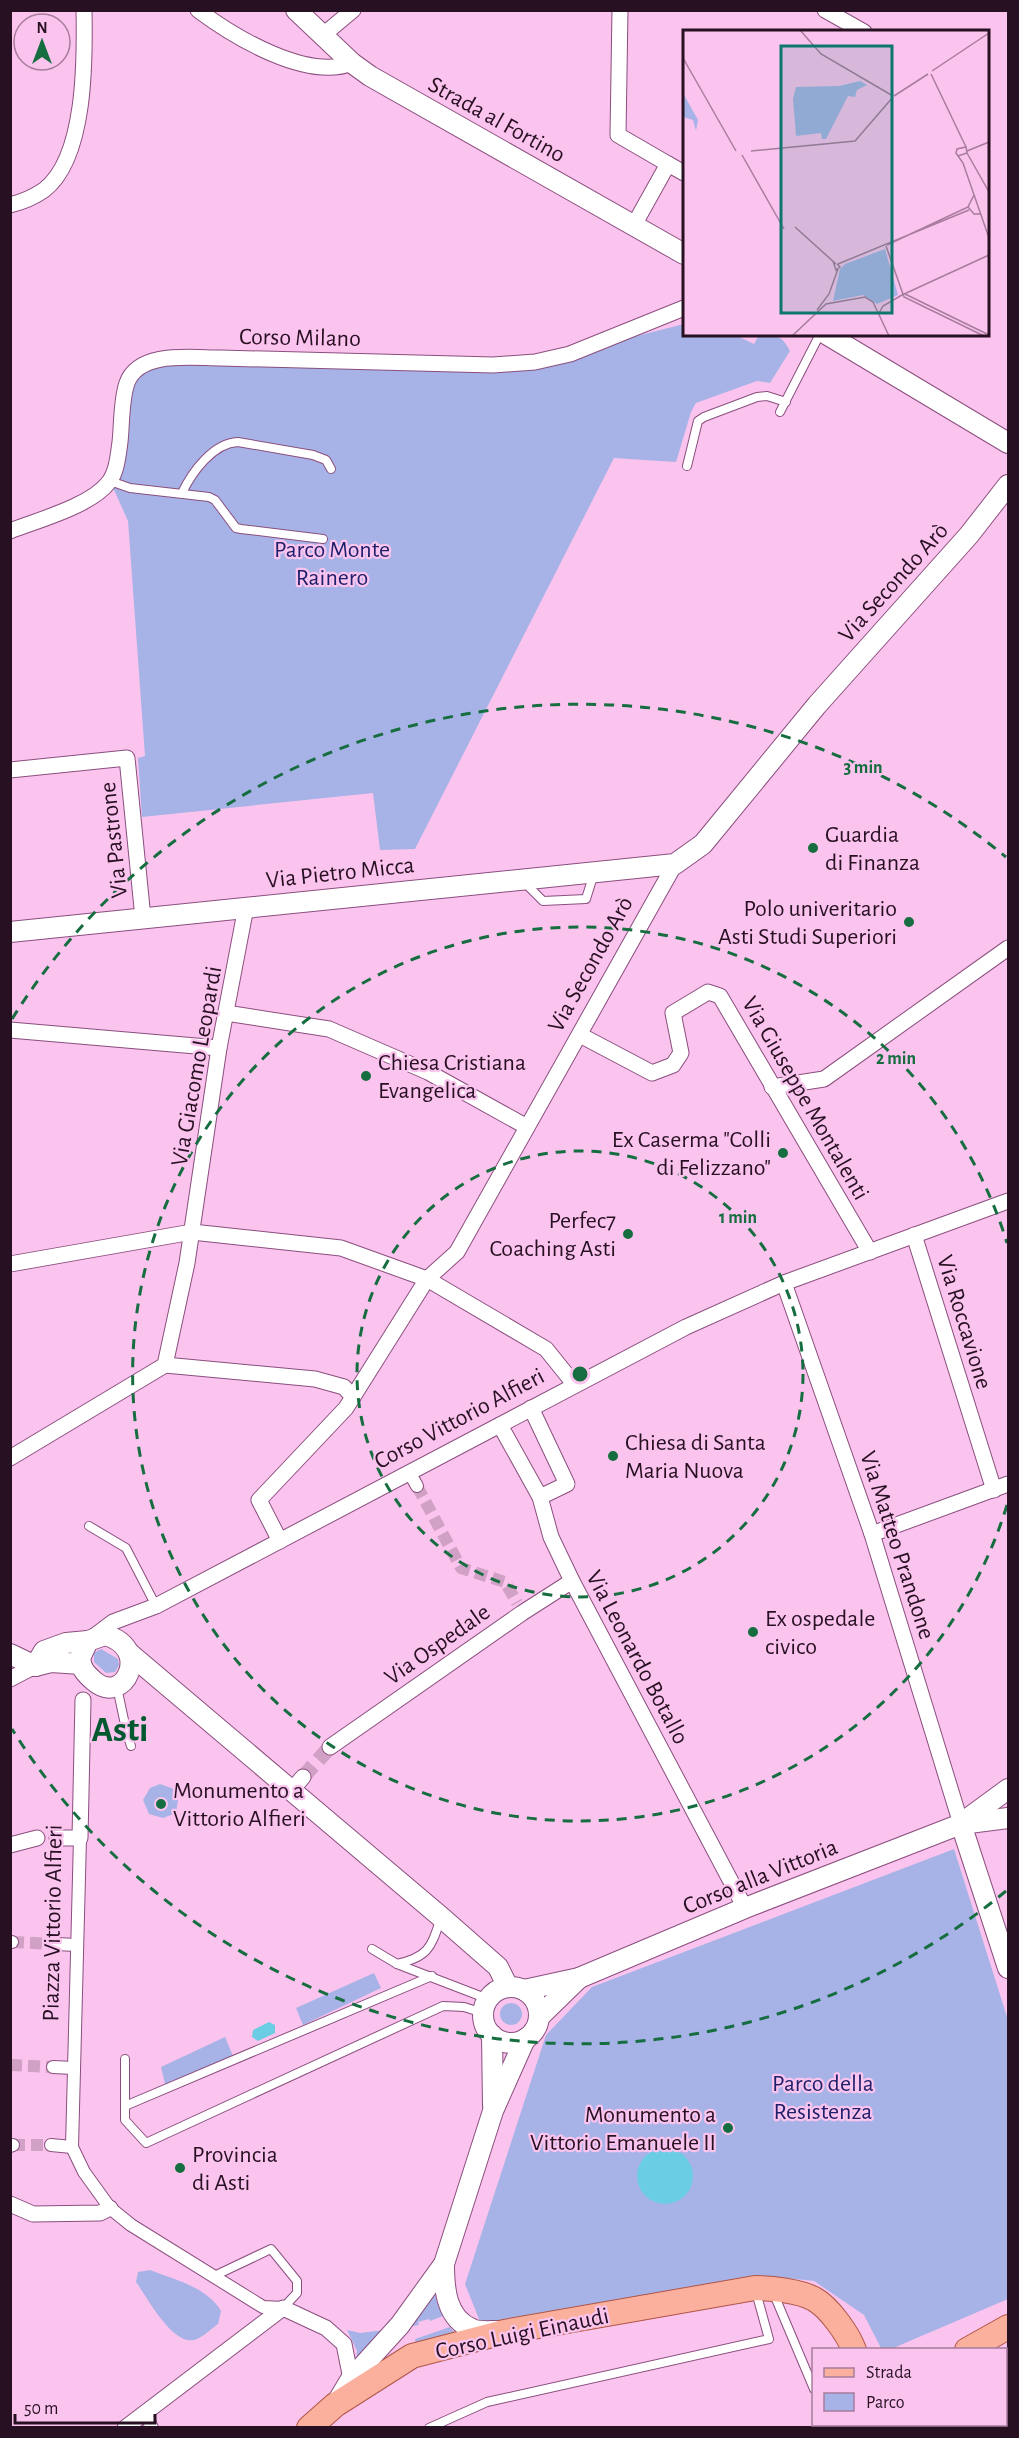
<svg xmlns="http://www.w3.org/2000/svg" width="1019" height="2438" font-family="'Alegreya Sans',sans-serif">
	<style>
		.green { fill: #a7b3e7 }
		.water { fill: #6bcde4 }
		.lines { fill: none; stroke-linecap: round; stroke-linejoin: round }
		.pedestrian-tunnel { stroke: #d1a0c5; stroke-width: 12; stroke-dasharray: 12 6; stroke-linecap: butt }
		.minor-tunnel { stroke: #d1a0c5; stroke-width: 15; stroke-dasharray: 15 8; stroke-linecap: butt }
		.service-casing { stroke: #8a4e7e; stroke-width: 10 }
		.pedestrian-casing { stroke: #8a4e7e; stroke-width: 14 }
		.minor-casing { stroke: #8a4e7e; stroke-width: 17 }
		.tertiary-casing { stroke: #8a4e7e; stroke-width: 22 }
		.primary-casing { stroke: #af5547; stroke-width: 26 }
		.service { stroke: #fff; stroke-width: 8 }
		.pedestrian { stroke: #fff; stroke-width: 12 }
		.minor { stroke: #fff; stroke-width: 15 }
		.tertiary { stroke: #fff; stroke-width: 20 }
		.primary { stroke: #fbaf9d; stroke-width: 24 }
		.ring { fill: none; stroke: #166d40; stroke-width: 3; stroke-dasharray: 10 8 }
		.poi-dot { fill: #166d40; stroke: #fbc4ee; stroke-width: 2 }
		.labels { text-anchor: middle; stroke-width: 4.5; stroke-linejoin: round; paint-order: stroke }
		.street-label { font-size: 24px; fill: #281023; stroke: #fbc4ee }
		.park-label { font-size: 24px; fill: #1e1f6a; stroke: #fbc4ee }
		.poi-label { font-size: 24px; fill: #281023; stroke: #fbc4ee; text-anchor: start }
		.town-label { font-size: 36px; font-weight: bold; fill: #00582f; stroke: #fbc4ee }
		.inset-road { fill: none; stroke: #a77c9d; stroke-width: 1.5 }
		.view { fill: #0f766e; fill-opacity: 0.15; stroke: #0f766e; stroke-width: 3 }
		.inset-edge { fill: none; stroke: #281023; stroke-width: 3 }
		.centre { fill: #166d40; stroke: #fbc4ee; stroke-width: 3 }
		.ring-label { font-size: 18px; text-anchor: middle; font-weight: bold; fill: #166d40; stroke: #fbc4ee; stroke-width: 4.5; stroke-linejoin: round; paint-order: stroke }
	</style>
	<rect width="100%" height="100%" fill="#fbc4ee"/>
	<g class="green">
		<path d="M 684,324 L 684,334 L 735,335 L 754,344 L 759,335 C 776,335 782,335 790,351 L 770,383 L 757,381 L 696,403 L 691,412 L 676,462 L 614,458 L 415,849 L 380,850 L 373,793 L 142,817 L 138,758 L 145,756 L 128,521 L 110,481 L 125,391 L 151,362 L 493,365 L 581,350 Z"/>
		<path d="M 101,1649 L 118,1659 L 119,1665 L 115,1672 L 106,1673 L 94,1662 L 94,1653 Z"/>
		<path d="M 160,1784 L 174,1789 L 178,1800 L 176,1813 L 163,1818 L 149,1814 L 143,1800 L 150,1788 Z"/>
		<path d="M 954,1849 L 1008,2020 L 1008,2299 L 891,2349 L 882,2350 L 864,2315 L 814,2281 L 756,2275 L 481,2324 L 465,2284 L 546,2035 L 592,1987 Z"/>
		<path d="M 374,1973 L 381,1988 L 303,2025 L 296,2008 Z"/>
		<circle cx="511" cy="2014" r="11"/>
		<path d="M 225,2037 L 233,2056 L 165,2084 L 161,2067 Z"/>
		<path d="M 150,2270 C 175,2280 207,2287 221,2311 L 218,2324 C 211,2329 202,2338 194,2340 C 172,2345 147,2297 136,2282 L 138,2272 Z"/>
		<path d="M 435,2290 L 436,2300 L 443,2316 L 430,2321 L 429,2319 L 418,2322 L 419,2325 L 407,2327 L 424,2309 Z"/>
		<path d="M 450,2327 L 454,2332 L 416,2344 L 415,2339 Z"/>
		<path d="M 347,2330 L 360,2333 L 385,2330 L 356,2362 L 357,2351 Z"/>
	</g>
	<g class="water">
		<path d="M 269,2022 L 275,2025 L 275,2033 L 258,2041 L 252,2037 L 253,2030 Z"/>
		<circle cx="665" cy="2176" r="28"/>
	</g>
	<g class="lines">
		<g class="pedestrian-tunnel">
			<path d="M 417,1486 L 461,1568 L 505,1582 L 517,1603"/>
			<path d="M 12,1942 L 55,1944"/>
			<path d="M 10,2065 L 53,2067"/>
			<path d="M 13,2145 L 51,2145"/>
		</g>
		<path class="minor-tunnel" d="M 303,1777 L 330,1747"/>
		<g class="service-casing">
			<g id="service">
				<path d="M 780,412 L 820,334"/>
				<path d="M 687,466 L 698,421 L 704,417 L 757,397 L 767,396 L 786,402"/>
				<path d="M 110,481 L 130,488 L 209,497 L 215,500 L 236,528 L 241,529 L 323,539"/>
				<path d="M 182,493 C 192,472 213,443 238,442 L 313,455 L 326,460 L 331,469"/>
				<path d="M 525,883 L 543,901 L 586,899 L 594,873"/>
				<path d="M 89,1526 L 126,1548 L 156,1606"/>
				<path d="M 117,1687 L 127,1734 L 131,1746"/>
				<path d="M 372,1949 L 397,1964 L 488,1999"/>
				<path d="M 397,1964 C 429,1957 431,1947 441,1918"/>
				<path d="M 432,1976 L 125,2106 L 125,2120 L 146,2143 L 443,2006 L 464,2007 L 483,2013"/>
				<path d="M 125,2059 L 125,2106"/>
				<path d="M 212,2277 L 271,2249 L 297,2281 L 297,2293 L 283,2308"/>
				<path d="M 773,2292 L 814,2389"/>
				<path d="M 828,2424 L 830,2428"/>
				<path d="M 429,2428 L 487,2402 L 769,2339 L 756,2292"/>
			</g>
		</g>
		<g class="pedestrian-casing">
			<g id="pedestrian">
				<path d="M 409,1472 L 417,1486"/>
				<path d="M 80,1838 L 72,2147 L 84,2172 L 110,2208 L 131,2225 L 263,2307 L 283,2308"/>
				<path d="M 10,1942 L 12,1942"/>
				<path d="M 55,1944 L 77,1945"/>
				<path d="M 53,2067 L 74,2068"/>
				<path d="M 51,2145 L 72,2147"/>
				<path d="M 10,2146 L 13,2145"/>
				<path d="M 145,2412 L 152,2428"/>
			</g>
		</g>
		<g class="minor-casing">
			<g id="minor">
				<path d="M 198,10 C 234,37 307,81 352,63"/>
				<path d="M 620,10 L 618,135 L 668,164"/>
				<path d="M 825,10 L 864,32"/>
				<path d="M 322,36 L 353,10"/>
				<path d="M 10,205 C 22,202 34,197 44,190 C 86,158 85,59 84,10"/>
				<path d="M 634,225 L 668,164 L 684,173"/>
				<path d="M 10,531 C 38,520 91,506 109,482 C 117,471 118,456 120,442 C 122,424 121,400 127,383 C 139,350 193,358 220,358 L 493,365 L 535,362 L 570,354 L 684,308"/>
				<path d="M 10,770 L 127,758 L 143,918"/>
				<path d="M 226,1013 L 329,1029 L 428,1072 L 527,1127"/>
				<path d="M 10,1030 L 219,1048"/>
				<path d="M 580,1035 L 652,1073 L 673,1065 L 681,1053 L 673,1013 L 708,992 L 720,996 L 870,1252"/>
				<path d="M 772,1087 L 824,1079 L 1008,948"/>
				<path d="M 914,1235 L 994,1490"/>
				<path d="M 10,1264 L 192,1232 L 341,1248 L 427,1279 L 546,1349 L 575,1385"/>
				<path d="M 784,1283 L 872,1534 L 961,1824"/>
				<path d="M 165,1365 L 315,1379 L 344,1387 L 353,1397"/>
				<path d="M 531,1408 L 567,1484 L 540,1497"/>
				<path d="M 500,1425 L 540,1497 L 551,1537 L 572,1581 L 745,1908"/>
				<path d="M 10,1458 L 165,1365 L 187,1263 L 219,1048 L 246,907"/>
				<path d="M 872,1534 L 1008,1484"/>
				<path d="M 280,1541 L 259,1500 L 346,1408 L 427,1279 L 457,1252 L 675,864"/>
				<path d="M 93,1637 L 113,1622 L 156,1606 L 686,1327 L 784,1283 L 1008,1201"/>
				<path d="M 10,1679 L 35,1666"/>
				<path d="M 330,1747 L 522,1613 L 572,1581"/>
				<path d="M 289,1787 L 297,1784 L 303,1777"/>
				<path d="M 57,1838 L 80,1838 L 83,1700"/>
				<path d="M 10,1845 L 37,1838"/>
				<path d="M 10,2204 L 33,2214 L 100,2213 L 110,2208"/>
				<path d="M 948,2424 L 950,2428"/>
				<path d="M 125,2428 L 283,2308 L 326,2328 L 344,2344 L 351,2379"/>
			</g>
		</g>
		<g class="tertiary-casing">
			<g id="tertiary">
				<path d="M 296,10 L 352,63 L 370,76 L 684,254"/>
				<path d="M 826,334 L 1008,443"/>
				<path d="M 10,932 L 675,864 L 703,844 L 817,705 L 969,535 L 1008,485"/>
				<path d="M 105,1635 C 153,1648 124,1707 94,1681 C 86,1674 81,1669 80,1658 L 88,1641 Z"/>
				<path d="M 129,1653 L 441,1917 L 498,1967 L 508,1987"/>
				<path d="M 10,1654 L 35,1666"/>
				<path d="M 35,1666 L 44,1651 L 66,1643 L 88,1641"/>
				<path d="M 35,1666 L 51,1662 L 81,1664"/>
				<path d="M 963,1822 L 1008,1789"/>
				<path d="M 961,1824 L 1008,1968"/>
				<circle cx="511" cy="2015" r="28"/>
				<path d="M 524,1990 L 579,1978 L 745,1908 L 961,1824 L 1008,1818"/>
				<path d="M 539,2017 L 579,1978"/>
				<path d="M 492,2035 L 493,2105"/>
				<path d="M 444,2264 C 444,2289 446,2318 472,2329 C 478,2332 489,2331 496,2331"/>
				<path d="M 336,2404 L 351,2379 L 400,2325 L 444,2264 L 493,2111 L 525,2039"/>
			</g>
		</g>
		<g class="primary-casing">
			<g id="primary">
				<path d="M 967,2350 L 1008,2327"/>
				<path d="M 888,2424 L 889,2428"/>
				<path d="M 309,2428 L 335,2405 L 412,2356 L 504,2332 L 755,2288 C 771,2288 800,2291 814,2299 C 829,2307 848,2334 854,2350"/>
			</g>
		</g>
		<use href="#service" class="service"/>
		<use href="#pedestrian" class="pedestrian"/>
		<use href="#minor" class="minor"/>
		<use href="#tertiary" class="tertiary"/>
		<use href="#primary" class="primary"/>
	</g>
	<g class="ring">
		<circle cx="580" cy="1374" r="223"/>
		<path d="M1007 1505A447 447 0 1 1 1007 1243"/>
		<path d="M1006 1891A670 670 0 0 1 12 1729M12 1019A670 670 0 0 1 1006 857"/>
	</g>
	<g class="poi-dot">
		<circle cx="813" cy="848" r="6"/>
		<circle cx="909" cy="922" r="6"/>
		<circle cx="366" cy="1076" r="6"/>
		<circle cx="783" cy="1153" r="6"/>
		<circle cx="628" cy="1234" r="6"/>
		<circle cx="613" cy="1456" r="6"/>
		<circle cx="753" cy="1632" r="6"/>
		<circle cx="161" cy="1804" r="6"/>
		<circle cx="728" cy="2128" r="6"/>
		<circle cx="180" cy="2168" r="6"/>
	</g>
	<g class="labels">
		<g class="street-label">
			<text transform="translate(497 119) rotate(29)" y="8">Strada al Fortino</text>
			<text transform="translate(300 337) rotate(1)" y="8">Corso Milano</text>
			<text transform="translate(893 582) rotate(-48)" y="8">Via Secondo Arò</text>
			<text transform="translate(113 840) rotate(-96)" y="8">Via Pastrone</text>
			<text transform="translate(340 872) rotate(-6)" y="8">Via Pietro Micca</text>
			<text transform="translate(590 964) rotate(-61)" y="8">Via Secondo Arò</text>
			<text transform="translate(196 1066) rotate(-80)" y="8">Via Giacomo Leopardi</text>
			<text transform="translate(806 1098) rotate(60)" y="8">Via Giuseppe Montalenti</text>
			<text transform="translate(965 1322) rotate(73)" y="8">Via Roccavione</text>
			<text transform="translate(459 1418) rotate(-28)" y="8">Corso Vittorio Alfieri</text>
			<text transform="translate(898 1545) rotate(72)" y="8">Via Matteo Prandone</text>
			<text transform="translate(437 1644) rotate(-35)" y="8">Via Ospedale</text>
			<text transform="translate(638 1657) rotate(62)" y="8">Via Leonardo Botallo</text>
			<text transform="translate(760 1876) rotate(-22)" y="8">Corso alla Vittoria</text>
			<text transform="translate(52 1923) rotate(-89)" y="8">Piazza Vittorio Alfieri</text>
			<text transform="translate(522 2333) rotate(-12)" y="8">Corso Luigi Einaudi</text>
		</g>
		<g class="park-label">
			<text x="332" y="557">Parco Monte<tspan x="332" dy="28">Rainero</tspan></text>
			<text x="823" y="2091">Parco della<tspan x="823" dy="28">Resistenza</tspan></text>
		</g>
		<g class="poi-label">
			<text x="825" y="842">Guardia<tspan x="825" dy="28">di Finanza</tspan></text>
			<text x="897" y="916" text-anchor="end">Polo univeritario<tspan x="897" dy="28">Asti Studi Superiori</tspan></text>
			<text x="378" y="1070">Chiesa Cristiana<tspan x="378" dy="28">Evangelica</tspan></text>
			<text x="771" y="1147" text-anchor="end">Ex Caserma "Colli<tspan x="771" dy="28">di Felizzano"</tspan></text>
			<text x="616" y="1228" text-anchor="end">Perfec7<tspan x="616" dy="28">Coaching Asti</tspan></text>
			<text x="625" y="1450">Chiesa di Santa<tspan x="625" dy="28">Maria Nuova</tspan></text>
			<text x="765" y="1626">Ex ospedale<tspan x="765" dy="28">civico</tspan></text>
			<text x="173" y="1798">Monumento a<tspan x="173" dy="28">Vittorio Alfieri</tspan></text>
			<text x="716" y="2122" text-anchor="end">Monumento a<tspan x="716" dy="28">Vittorio Emanuele II</tspan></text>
			<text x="192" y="2162">Provincia<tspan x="192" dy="28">di Asti</tspan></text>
		</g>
		<g class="town-label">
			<text x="120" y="1741">Asti</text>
		</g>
	</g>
	<g transform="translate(683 30)">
		<rect width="306" height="306" fill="#fbc4ee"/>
		<path d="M 177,51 L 184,55 L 174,60 L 172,67 L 165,66 L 143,109 L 139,109 L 138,103 L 113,106 L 110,69 L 113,57 L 156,56 ZM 0,63 L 15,90 L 13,101 L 10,90 L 0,87 ZM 202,219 L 215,265 L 194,274 L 180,265 L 150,271 L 157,239 L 162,234 Z" fill="#a7b3e7"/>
		<path class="inset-road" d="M 117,0 L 138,24 L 210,66M 0,28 L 53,121M 249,41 L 306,3M 248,44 L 283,117M 211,66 L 245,44M 68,121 L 172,111 L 210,67M 284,121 L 306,112M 284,123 L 306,162M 59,125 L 101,199M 275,126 L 284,123 L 283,117 L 274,119 L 273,123 L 280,133 L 306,208M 291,165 L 285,177 L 291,184 L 298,184M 112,197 L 153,234M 204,215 L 285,177M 203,216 L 221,267 L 301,306M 150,231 L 153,240 L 157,237 L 154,234M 155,234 L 286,180M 222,264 L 306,305M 134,280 L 146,264 L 155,239M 196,283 L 200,276 L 219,265 L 306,225M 109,306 L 143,274 L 182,267 L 190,272 L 206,306"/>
		<path class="view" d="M 98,16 L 209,16 L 209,283 L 98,283 Z"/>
		<rect width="306" height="306" class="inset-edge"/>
	</g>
	<circle cx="580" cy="1374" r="9" class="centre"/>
	<g class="ring-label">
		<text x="863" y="773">3 min</text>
		<text x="896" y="1064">2 min</text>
		<text x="738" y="1223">1 min</text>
	</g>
	<rect width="1019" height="2438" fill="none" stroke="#281023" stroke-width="24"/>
	<rect x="812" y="2348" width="195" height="78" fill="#fbc4ee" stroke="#a77c9d" stroke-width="1.5"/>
	<rect x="824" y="2368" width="30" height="9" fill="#fbaf9d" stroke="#a77c9d" stroke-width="1.5"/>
	<text x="866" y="2378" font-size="18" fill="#281023">Strada</text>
	<rect x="824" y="2393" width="30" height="18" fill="#a7b3e7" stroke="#a77c9d" stroke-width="1.5"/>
	<text x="866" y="2408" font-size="18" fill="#281023">Parco</text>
	<g transform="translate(42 42)"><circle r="28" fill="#fbc4ee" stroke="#a77c9d" stroke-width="1.5"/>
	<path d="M0-4.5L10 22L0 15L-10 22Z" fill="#166d40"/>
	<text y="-9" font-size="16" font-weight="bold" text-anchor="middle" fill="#281023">N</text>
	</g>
	<path d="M15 2414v9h140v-9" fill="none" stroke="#281023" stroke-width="3"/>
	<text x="24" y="2414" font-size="18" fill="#281023" stroke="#fbc4ee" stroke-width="4.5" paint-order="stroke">50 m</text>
</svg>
